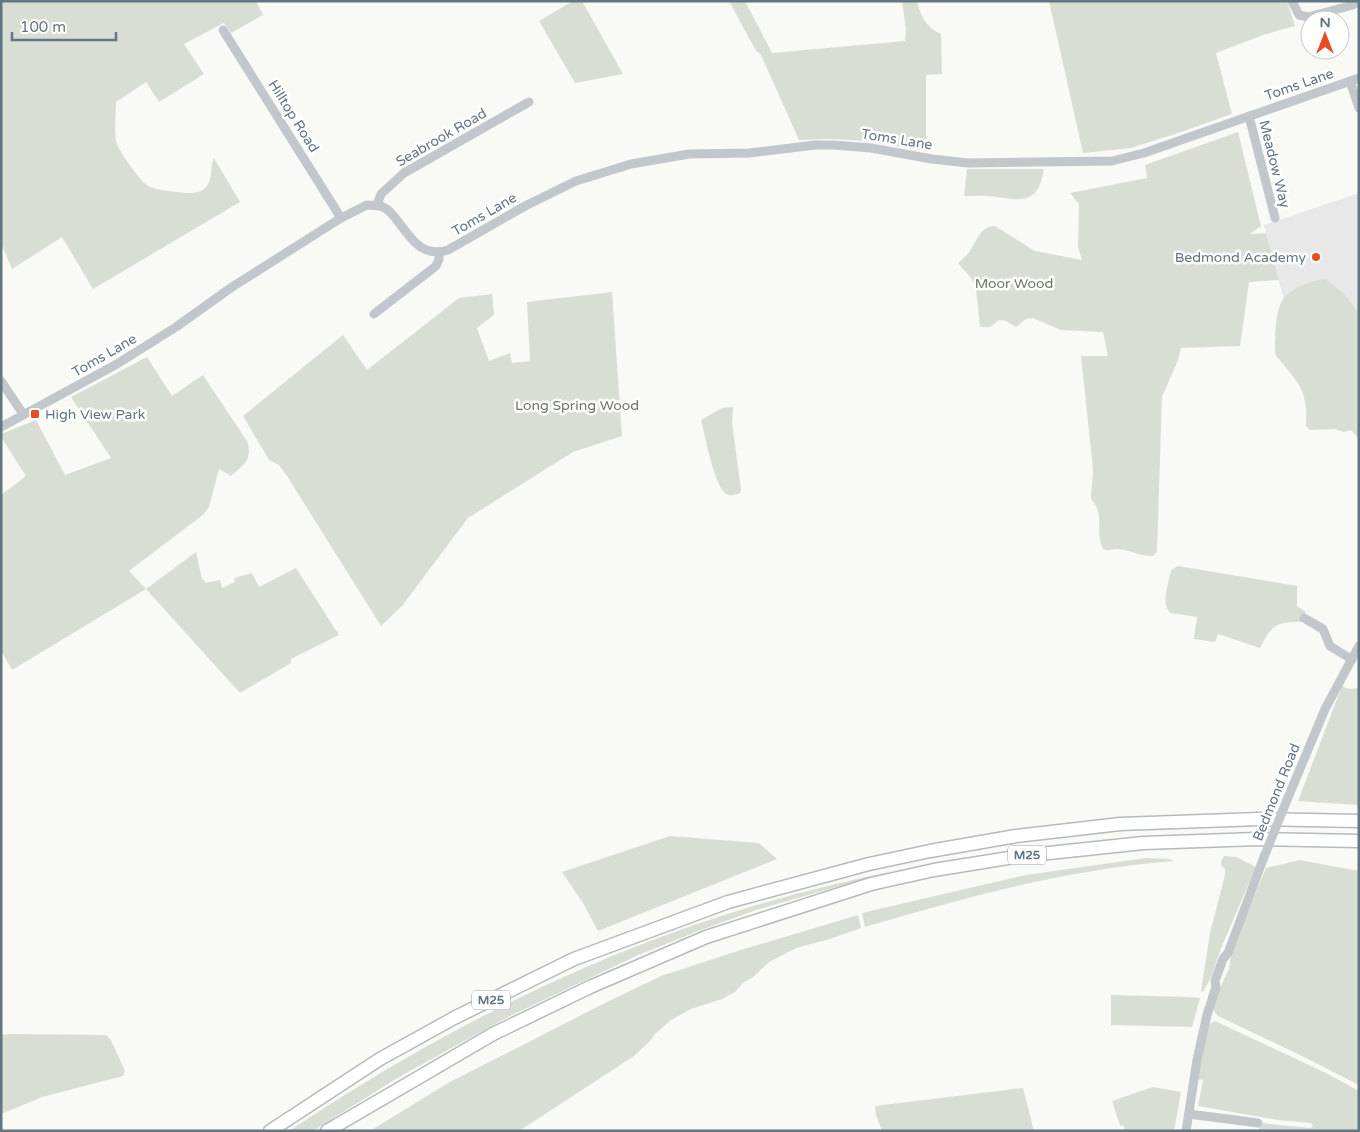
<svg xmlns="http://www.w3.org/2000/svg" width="1360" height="1132" font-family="'Varela Round',sans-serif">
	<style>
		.built { fill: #e7e8e7 }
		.green { fill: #d9ded5 }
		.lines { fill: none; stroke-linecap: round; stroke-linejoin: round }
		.highway-casing { stroke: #b5babd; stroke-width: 15 }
		.minor { stroke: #c2c7cb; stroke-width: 9 }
		.highway { stroke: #fff; stroke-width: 12 }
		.minor-bridge { stroke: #c2c7cb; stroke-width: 9 }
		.poi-dot { fill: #ea4b25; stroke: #fff; stroke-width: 2 }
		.labels { text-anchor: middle; stroke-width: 5; stroke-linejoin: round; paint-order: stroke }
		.shield { fill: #fff; stroke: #929fa8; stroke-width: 1 }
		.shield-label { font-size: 12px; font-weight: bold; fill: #637683 }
		.street-label { font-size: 14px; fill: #637683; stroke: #fff }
		.poi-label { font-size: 14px; fill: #637683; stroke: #fff; text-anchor: end }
		.park-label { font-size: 14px; fill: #677a62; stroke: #fff }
	</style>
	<rect width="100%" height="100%" fill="#f9f9f6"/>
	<path class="built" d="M 1359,193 L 1359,334 L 1296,345 L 1264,225 Z"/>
	<g class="green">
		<path d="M 1,1 L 256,1 L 263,15 L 231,33 L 224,23 L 184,44 L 204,74 L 159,102 L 146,82 L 116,102 C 116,111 114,137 117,144 C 119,151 141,182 147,185 C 155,190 168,191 177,192 C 187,193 199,195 206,187 C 214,178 209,167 214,158 L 240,202 L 93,289 L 62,237 L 12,269 L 1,243 Z"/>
		<path d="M 573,1 L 582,1 L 623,74 L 575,83 L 539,21 Z"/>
		<path d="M 729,1 L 745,1 L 772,53 L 905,41 L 906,29 L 902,1 L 917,1 C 921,17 926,27 941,34 L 942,74 L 926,75 L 926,151 L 866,141 L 830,139 L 799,140 L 761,55 L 756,51 Z"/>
		<path d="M 1049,1 L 1287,1 L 1295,26 L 1263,35 L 1216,53 L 1232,114 L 1178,133 L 1131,148 L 1083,153 Z"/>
		<path d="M 1238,132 L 1261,226 L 1250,234 L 1266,233 L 1279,280 L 1249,282 L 1240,346 L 1181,348 L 1178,360 L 1162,397 L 1157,552 L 1153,556 C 1141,557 1129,549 1115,549 C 1110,550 1108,551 1103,549 C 1094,531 1106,514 1091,499 L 1093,469 L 1081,356 L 1108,356 L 1103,332 L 1061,330 L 1033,318 L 1026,319 L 1016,327 L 1006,321 L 999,320 L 990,327 L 980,327 L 976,289 L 971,278 L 958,263 C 964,258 969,254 972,247 C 979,237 980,227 995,226 L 1035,251 L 1082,260 L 1078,247 L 1079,204 L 1070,193 L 1147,178 L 1145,165 Z"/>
		<path d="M 967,169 L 1044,169 C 1038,203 1025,201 996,197 C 985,195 975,196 964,196 Z"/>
		<path d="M 1325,279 C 1339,288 1351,300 1359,315 L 1359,439 L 1351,430 L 1344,432 L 1335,429 L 1310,430 L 1306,426 C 1308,390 1299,383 1277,357 L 1275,353 C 1275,338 1275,311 1283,299 C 1291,288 1313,280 1325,279 Z"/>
		<path d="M 612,292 L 622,436 L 573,452 L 468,518 L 402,606 L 381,626 L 287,476 L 279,465 L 269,460 L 243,416 L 343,335 L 367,370 L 459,298 L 492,294 L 494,315 L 477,328 L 489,361 L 510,353 L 512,363 L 530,361 L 527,302 Z"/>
		<path d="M 147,357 L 172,396 L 203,375 L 247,441 C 253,460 244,464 231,476 L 219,469 L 209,507 L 204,514 L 129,571 L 146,589 L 196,552 L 202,579 L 206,583 L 220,580 L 222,588 L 235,582 L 234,578 L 252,573 L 259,587 L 296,568 L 339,635 L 291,659 L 291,663 L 240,693 L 146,589 L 12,670 L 1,650 L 1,495 L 26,476 L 1,437 L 1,434 L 36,420 L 65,475 L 111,458 L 71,397 Z"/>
		<path d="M 733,407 L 732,422 L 741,490 L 740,493 C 735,495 729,497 725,493 C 714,484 705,435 701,420 L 722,408 Z"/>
		<path d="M 1178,566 L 1297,586 L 1297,606 L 1306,612 L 1302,622 C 1275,622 1272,625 1260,648 L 1218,634 L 1215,642 L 1194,639 L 1197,617 L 1171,613 C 1160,605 1169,582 1171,570 Z"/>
		<path d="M 1342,686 L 1349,689 L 1359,688 L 1359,805 L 1298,801 Z"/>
		<path d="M 670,836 L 759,843 L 777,859 L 598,931 L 583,903 L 562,872 Z"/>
		<path d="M 1224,856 L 1236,857 L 1256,867 L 1221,948 L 1212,975 L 1203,992 L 1201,991 L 1210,933 L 1225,875 L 1225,869 L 1221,865 L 1221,861 Z"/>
		<path d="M 1146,858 L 1170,859 L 1174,861 C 1069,869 966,897 865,927 L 862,913 L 1026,875 Z"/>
		<path d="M 1300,860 L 1359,871 L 1359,1085 L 1298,1054 L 1218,1016 L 1213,1010 L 1216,996 L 1229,969 L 1232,950 L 1266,868 Z"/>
		<path d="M 892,871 L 759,909 L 698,931 L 636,956 L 510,1016 L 446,1051 L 394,1080 L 313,1131 L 289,1131 C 434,1034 592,953 760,904 C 804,891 848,881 892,871 Z"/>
		<path d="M 858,915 L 861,928 L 830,939 L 796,948 L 769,962 L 753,977 L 743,983 L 735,992 L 722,999 L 691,1009 L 671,1020 L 655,1034 L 650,1041 L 634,1056 L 519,1131 L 370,1131 L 448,1083 L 603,1004 L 661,976 L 744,949 Z"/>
		<path d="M 1111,995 L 1189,997 L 1200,998 L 1192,1027 L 1111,1025 Z"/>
		<path d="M 1215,1021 L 1326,1073 L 1359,1091 L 1359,1131 L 1259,1131 L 1260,1123 L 1311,1128 L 1313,1126 L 1311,1123 L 1278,1120 L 1198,1106 L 1203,1080 L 1197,1079 L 1208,1027 L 1211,1023 Z"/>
		<path d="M 10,1034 L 106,1035 L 111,1040 L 125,1071 L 123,1076 L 42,1097 L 1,1114 L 1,1035 Z"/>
		<path d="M 1153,1087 L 1181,1092 L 1174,1131 L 1124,1131 L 1124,1126 L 1120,1125 L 1112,1101 Z"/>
		<path d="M 1023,1088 L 1034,1131 L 882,1131 L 876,1115 L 875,1106 Z"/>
	</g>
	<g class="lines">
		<g class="highway-casing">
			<g id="highway">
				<path d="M 270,1131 L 380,1059 L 454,1018 L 574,959 L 728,902 L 869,864 L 930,851 L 1016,836 L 1120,824 L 1259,819 L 1359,821"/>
				<path d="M 327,1131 L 493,1034 L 590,987 L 706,937 L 871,884 L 934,870 L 1021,856 L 1143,843 L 1257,839 L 1359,841"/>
			</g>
		</g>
		<g class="minor">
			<path d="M 1292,1 L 1299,15 L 1308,17 L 1353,5 L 1358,1"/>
			<path d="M 223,30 L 341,218"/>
			<path d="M 1350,81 L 1359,108"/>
			<path d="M 1249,116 L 1275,218"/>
			<path d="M 377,205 L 381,194 L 404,173 L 529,102"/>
			<path d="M 374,314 L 436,266 L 439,259 L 439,252"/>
			<path d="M 1,381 L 23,414"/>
			<path d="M 1,427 L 117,364 L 176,327 L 232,287 L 341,218 L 367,205 L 381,206 L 388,210 C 407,228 416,260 448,250 L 525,206 L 576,181 L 631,164 L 689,154 L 749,153 L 815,145 L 833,145 L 871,148 L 932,159 L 968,163 L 1112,161 L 1144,153 L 1359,78"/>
			<path d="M 1304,618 L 1323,629 L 1330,646 L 1351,659"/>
			<path d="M 1287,800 L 1325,709 L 1359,646"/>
			<path d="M 1189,1114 L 1258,1123"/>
			<path d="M 1186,1131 L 1197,1060 L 1207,1015 L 1216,987 L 1215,981 L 1223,959 L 1228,953 L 1264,857"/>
		</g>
		<use href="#highway" class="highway"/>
		<path class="minor-bridge" d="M 1264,857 L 1287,800"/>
	</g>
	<g class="poi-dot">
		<circle cx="1316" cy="257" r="5"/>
		<rect x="30" y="409" width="10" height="10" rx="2.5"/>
	</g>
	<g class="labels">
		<g class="shield">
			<rect x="1008" y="845.5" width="38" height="19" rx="4"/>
			<rect x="472" y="990.5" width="38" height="19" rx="4"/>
		</g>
		<g class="shield-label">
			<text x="1027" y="859">M25</text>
			<text x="491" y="1004">M25</text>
		</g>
		<g class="street-label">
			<text transform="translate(1299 84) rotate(-19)" y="5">Toms Lane</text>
			<text transform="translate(294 116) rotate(58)" y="5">Hilltop Road</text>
			<text transform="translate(441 137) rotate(-30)" y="5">Seabrook Road</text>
			<text transform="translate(897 139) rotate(9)" y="5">Toms Lane</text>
			<text transform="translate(1275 164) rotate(76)" y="5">Meadow Way</text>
			<text transform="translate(484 214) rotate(-30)" y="5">Toms Lane</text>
			<text transform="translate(104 355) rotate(-30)" y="5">Toms Lane</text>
			<text transform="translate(1276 792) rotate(-68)" y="5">Bedmond Road</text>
		</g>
		<g class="poi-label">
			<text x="1306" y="262">Bedmond Academy</text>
			<text x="45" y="419" text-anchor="start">High View Park</text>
		</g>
		<g class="park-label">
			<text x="1014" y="288">Moor Wood</text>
			<text x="577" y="410">Long Spring Wood</text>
		</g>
	</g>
	<rect width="1360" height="1132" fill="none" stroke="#637683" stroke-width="5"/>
	<g transform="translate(1325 35)"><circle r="24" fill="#ffffff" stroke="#c1c8cd"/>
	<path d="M0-4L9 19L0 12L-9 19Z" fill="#ea4b25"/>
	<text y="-8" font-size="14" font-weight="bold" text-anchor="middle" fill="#637683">N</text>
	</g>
	<path d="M12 32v8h104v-8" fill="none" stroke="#637683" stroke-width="2.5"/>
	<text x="20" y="32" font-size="15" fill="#637683" stroke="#ffffff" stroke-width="4" paint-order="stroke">100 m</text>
</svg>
